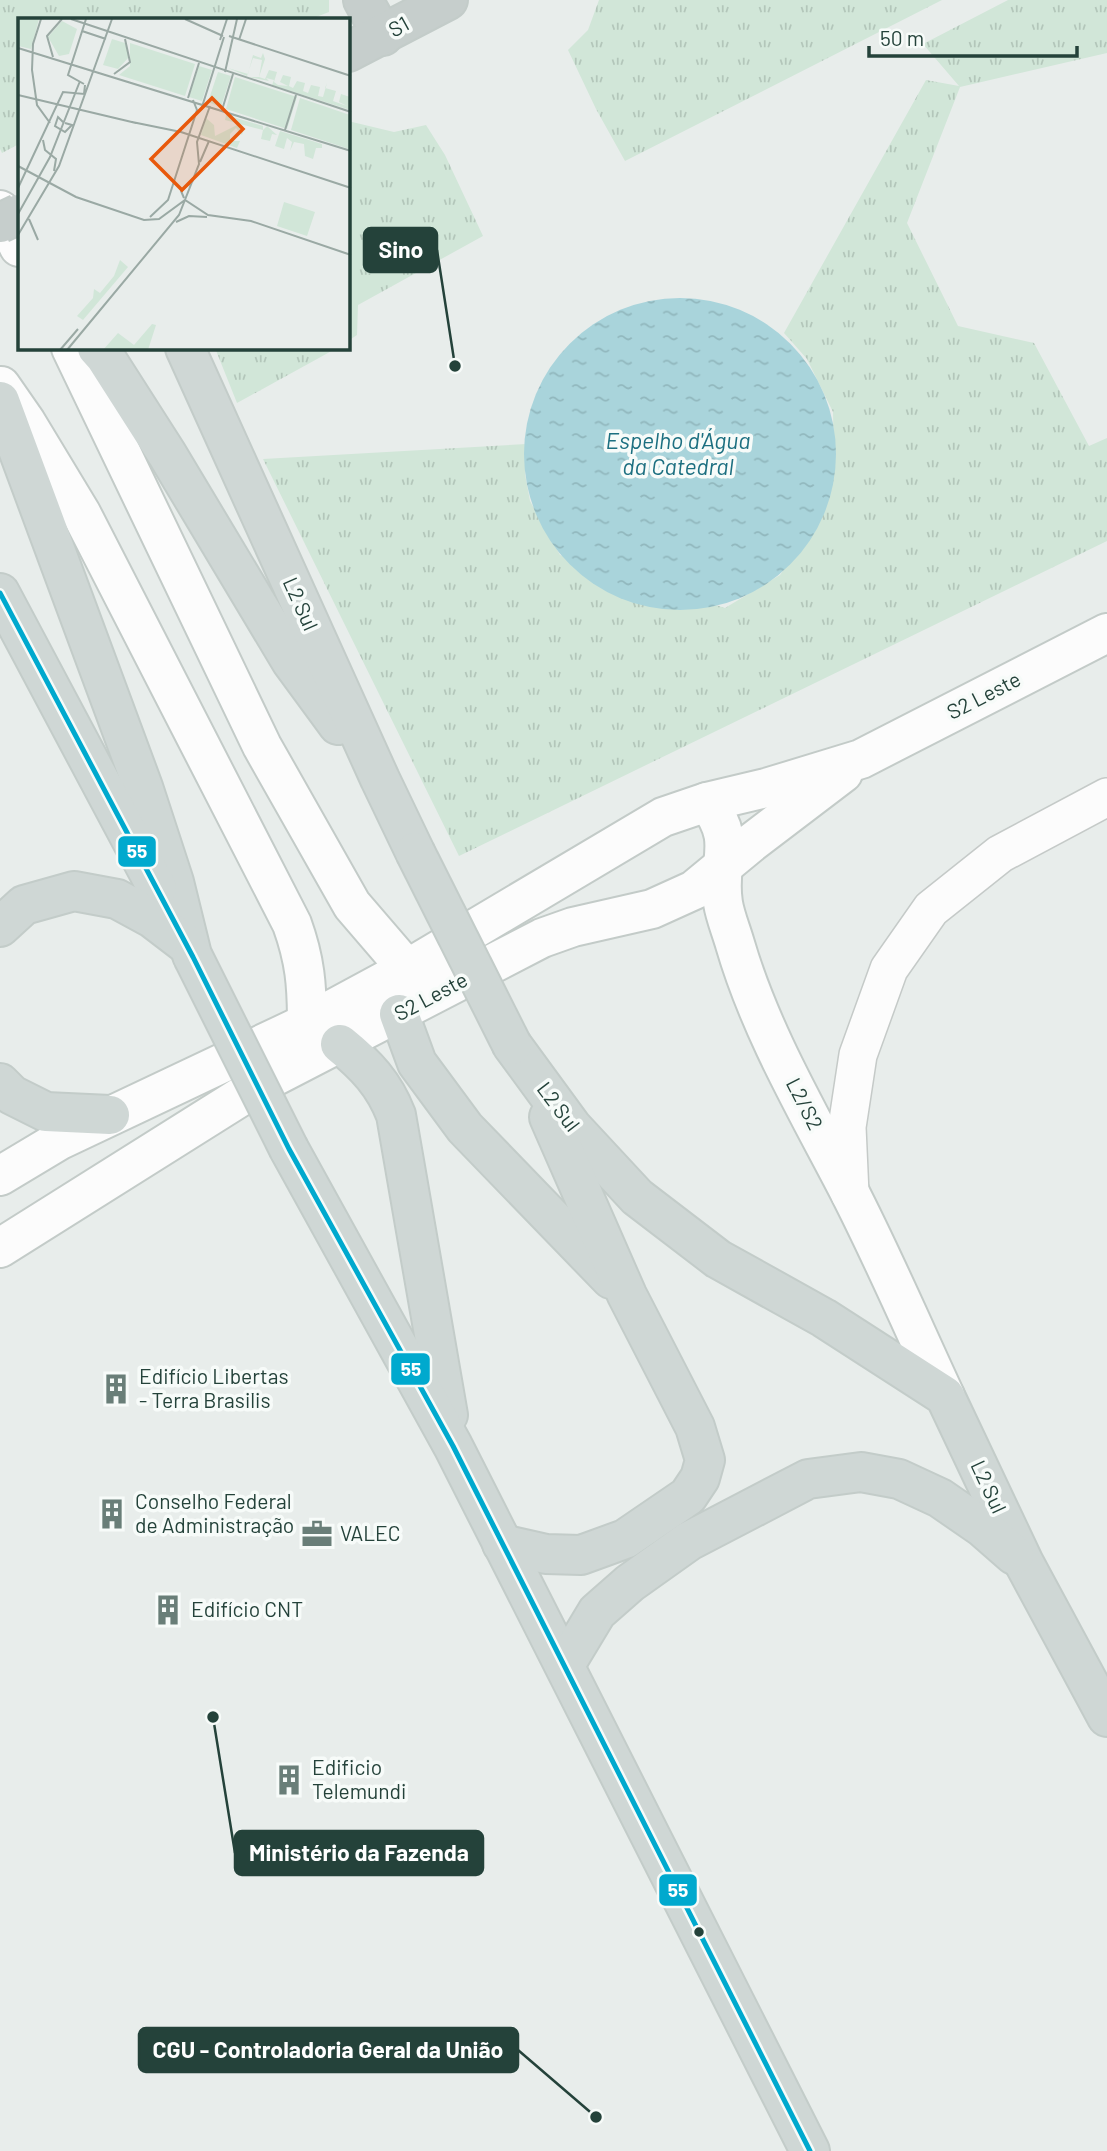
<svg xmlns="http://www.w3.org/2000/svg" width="1107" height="2151" font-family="Barlow,sans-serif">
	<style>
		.grass { fill: url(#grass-tufts) }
		.water { fill: url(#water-ripples) }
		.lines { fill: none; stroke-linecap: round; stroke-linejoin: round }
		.tertiary-casing { stroke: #c5cac8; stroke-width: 40 }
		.secondary-casing { stroke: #c3cbc8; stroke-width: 42 }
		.primary-casing { stroke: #c3ccc9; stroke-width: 42 }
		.trunk-casing { stroke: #c3ccc9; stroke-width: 42 }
		.tertiary { stroke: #fcfcfc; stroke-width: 37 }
		.secondary { stroke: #fcfcfc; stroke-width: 38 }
		.primary { stroke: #cfd7d5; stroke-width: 38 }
		.trunk { stroke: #c6cecc; stroke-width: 38 }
		.primary-bridge-casing { stroke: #c3ccc9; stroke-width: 42; stroke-linecap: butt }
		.trunk-bridge-casing { stroke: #c3ccc9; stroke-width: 42; stroke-linecap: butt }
		.primary-bridge { stroke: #cfd7d5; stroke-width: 38 }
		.trunk-bridge { stroke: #c6cecc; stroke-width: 38 }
		.bus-1-casing { stroke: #f7fbf9; stroke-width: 10 }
		.bus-1 { stroke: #00a9ce; stroke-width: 5 }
		.bus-dot { fill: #24423a; stroke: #f7fbf9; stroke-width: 2.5 }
		.labels { text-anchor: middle; stroke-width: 7; stroke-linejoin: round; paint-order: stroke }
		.street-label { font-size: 21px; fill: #24423a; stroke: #f7fbf9 }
		.poi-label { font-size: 21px; fill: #24423a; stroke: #f7fbf9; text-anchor: start }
		.water-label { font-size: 23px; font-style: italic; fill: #1c6f80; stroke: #f7fbf9 }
		.inset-road { fill: none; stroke: #9aa9a4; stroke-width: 2 }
		.view { fill: #e8590c; fill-opacity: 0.15; stroke: #e8590c; stroke-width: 3.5 }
		.inset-edge { fill: none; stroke: #24423a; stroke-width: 3.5 }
		.leader { fill: none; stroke: #24423a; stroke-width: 2.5 }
		.callout-dot { fill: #24423a; stroke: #f7fbf9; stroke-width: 2.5 }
		.callout { fill: #24423a; stroke: #24423a; stroke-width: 2.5 }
		.callout-label { font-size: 23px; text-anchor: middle; font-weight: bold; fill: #fff }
		.line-badge { stroke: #f7fbf9; stroke-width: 2.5 }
		.badge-label { font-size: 19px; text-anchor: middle; font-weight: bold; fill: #fff }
	</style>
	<defs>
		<pattern id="grass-tufts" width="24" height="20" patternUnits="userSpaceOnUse" patternTransform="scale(1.75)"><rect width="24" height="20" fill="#d1e6d8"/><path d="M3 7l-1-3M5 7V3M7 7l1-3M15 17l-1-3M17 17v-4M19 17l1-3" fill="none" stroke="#b3c6ba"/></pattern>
		<pattern id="water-ripples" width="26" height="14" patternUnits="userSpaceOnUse" patternTransform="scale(1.75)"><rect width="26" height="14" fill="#a9d4db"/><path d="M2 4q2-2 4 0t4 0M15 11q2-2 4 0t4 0" fill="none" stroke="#91b7bd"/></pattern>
	</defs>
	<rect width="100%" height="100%" fill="#e8edeb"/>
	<g class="grass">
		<path d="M 0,0 L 329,0 L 329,12 L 311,19 L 19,19 L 19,144 L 2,153 L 0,149 Z"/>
		<path d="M 599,0 L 942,0 L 625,161 L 596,109 L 568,50 L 588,30 Z"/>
		<path d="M 1008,0 L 1107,0 L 1107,53 L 960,87 L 907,223 L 958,326 L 1034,343 L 1089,446 L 1107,438 L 1107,541 L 459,856 L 263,459 L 526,444 L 525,474 L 530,501 L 560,555 L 725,608 L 780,575 L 812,529 L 834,469 L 833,412 L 807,359 L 784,333 L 926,80 L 959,86 L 923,44 Z"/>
		<path d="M 348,121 L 394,132 L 426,125 L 445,155 L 483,236 L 358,305 L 357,335 L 348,341 Z"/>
		<path d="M 215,348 L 337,348 L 237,403 Z"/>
	</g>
	<circle class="water" cx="680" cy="454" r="156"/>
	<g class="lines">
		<g class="tertiary-casing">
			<path id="tertiary" d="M 850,1194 L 847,1127 L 858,1055 L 889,969 L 931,909 L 1000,854 L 1107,797"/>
		</g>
		<g class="secondary-casing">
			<g id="secondary">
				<path d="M 0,210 L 19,247"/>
				<path d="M 71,348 L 262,746 L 352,905 L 407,969"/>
				<path d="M 1,386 L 26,422 L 81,513 L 292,924 C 305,960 307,985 307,1023"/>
				<path d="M 707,802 C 739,843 716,860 723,903 C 725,916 731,930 735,944 C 760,1030 807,1110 848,1189 C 883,1257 913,1327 945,1396"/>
				<path d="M 0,1176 L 60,1140 L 307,1023 L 407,969 L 663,817 L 707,802 L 766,788 L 861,759 L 1107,633"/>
				<path d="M 0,1248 L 264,1082 L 542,938 L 573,927 L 652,909 L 694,890 L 751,843 L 843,773"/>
			</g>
		</g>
		<g class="primary-casing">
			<g id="primary">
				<path d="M 97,348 L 105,357 L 167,454 L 291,661 L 338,725"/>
				<path d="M 185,348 L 380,779 L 415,852"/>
				<path d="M 0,401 L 143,787 L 174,882 L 192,955"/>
				<path d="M 0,593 L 157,888"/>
				<path d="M 0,927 L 24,905 L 74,891 L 117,899 L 152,918 L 186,944"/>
				<path d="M 399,1014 L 417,1063 L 465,1128 L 611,1279"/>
				<path d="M 340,1044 C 366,1065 384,1084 396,1115 L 448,1415"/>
				<path d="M 512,1045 L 572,1127 L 637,1197 L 718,1259 L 824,1318 L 945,1396 L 1024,1563 L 1107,1717"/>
				<path d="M 0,1083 L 12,1095 L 46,1112 L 110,1115"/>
				<path d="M 289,1149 L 453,1446 L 810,2151"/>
				<path d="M 502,1544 L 546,1554 L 581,1555 L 625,1539 L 688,1496 L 700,1478 L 705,1460 L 695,1427 L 627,1295 L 549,1117"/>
				<path d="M 565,1665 L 597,1612 L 630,1583 L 689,1541 L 808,1479 L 861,1472 L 899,1479 L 940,1498 L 982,1527 L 1014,1555"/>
			</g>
		</g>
		<g class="trunk-casing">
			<g id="trunk">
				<path d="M 363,0 L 383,36"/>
				<path d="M 348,52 L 448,0"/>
			</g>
		</g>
		<use href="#tertiary" class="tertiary"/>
		<use href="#secondary" class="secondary"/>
		<use href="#primary" class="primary"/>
		<use href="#trunk" class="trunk"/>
		<g class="primary-bridge-casing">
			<g id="primary-bridge">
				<path d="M 415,852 L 512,1045"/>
				<path d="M 193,957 L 289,1149"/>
			</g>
		</g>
		<g class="trunk-bridge-casing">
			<path id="trunk-bridge" d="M 0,223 L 19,214"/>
		</g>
		<use href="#primary-bridge" class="primary-bridge"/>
		<use href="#trunk-bridge" class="trunk-bridge"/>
		<g class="bus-1-casing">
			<path id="bus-1" d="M 0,593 L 193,957 L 289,1149 L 453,1446 L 810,2151"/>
		</g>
		<use href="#bus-1" class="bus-1"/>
	</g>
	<defs>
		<g id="building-bare" transform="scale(2.415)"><path d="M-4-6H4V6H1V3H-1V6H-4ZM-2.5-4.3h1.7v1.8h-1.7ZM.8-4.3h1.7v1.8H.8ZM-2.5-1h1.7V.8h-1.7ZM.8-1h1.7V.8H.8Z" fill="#697e78" stroke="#f7fbf9" stroke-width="2.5" paint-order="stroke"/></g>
		<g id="office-bare" transform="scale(2.415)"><path d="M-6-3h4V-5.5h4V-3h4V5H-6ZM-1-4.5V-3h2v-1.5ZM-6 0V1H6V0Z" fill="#697e78" stroke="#f7fbf9" stroke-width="2.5" paint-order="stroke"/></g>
	</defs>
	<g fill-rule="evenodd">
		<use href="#building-bare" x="116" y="1389"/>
		<use href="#building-bare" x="112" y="1514"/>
		<use href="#office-bare" x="317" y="1534"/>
		<use href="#building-bare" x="168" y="1610"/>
		<use href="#building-bare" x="289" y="1780"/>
	</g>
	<circle class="bus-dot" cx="699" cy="1932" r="6"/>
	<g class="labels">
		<g class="street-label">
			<text transform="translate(399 27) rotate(-29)" y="7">S1</text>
			<text transform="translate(300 604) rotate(66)" y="7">L2 Sul</text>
			<text transform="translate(984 696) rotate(-27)" y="7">S2 Leste</text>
			<text transform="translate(431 997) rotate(-28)" y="7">S2 Leste</text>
			<text transform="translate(804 1104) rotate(63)" y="7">L2/S2</text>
			<text transform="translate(558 1107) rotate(53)" y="7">L2 Sul</text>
			<text transform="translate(988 1487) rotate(65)" y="7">L2 Sul</text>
		</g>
		<g class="poi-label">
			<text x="139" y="1384">Edifício Libertas<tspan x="139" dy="24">- Terra Brasilis</tspan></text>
			<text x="135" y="1509">Conselho Federal<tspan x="135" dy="24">de Administração</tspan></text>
			<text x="340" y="1541">VALEC</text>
			<text x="191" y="1617">Edifício CNT</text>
			<text x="312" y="1775">Edificio<tspan x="312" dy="24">Telemundi</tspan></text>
		</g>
		<g class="water-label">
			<text x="678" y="449">Espelho d'Água<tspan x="678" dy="26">da Catedral</tspan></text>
		</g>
	</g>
	<g transform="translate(18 18)">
		<rect width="332" height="332" fill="#e8edeb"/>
		<path d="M 0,1 L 21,1 L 13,31 L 0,28 ZM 44,3 L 59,11 L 51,36 L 41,38 L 30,19 ZM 94,21 L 107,25 L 111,39 L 100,51 L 85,47 ZM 112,25 L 177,46 L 167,78 L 101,57 L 112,48 ZM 245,35 L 247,41 L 241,59 L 247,61 L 251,52 L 259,54 L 256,64 L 260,67 L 270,68 L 262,64 L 265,57 L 273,59 L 271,68 L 275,70 L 279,63 L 287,65 L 285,73 L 290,75 L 293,67 L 302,69 L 300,78 L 305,79 L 309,65 L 307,70 L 318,73 L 315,83 L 329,88 L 321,84 L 323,76 L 332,79 L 332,92 L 254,67 L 256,62 L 248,60 L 251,63 L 231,59 L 241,59 L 244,42 L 235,40 L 229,58 L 210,50 L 230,56 L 235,37 L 243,40 ZM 181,48 L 194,52 L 184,83 L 171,79 ZM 200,54 L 213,58 L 203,89 L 190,84 ZM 217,59 L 279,79 L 269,111 L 208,91 ZM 282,80 L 332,97 L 331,131 L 273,112 ZM 208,97 L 245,108 L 245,112 L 249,108 L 259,117 L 254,116 L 252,123 L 243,121 L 245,112 L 207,102 ZM 188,100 L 196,107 L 197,118 L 219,107 L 226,110 L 224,117 L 218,110 L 212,116 L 212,123 L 222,123 L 219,130 L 183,117 ZM 262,113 L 304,126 L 304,130 L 298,130 L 295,141 L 287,138 L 286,126 L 276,124 L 272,133 L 274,124 L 269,120 L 266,131 L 257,128 ZM 266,184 L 297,194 L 289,218 L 259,208 ZM 102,242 L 110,249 L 65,302 L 59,298 L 75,280 L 76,271 L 82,275 L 96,258 ZM 134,306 L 138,307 L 130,332 L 85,332 L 100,315 L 116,327 Z" fill="#d1e6d8"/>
		<path class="inset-road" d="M 23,1 L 15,26 L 14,52 L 19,87 L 32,105M 53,1 L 333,94M 167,1 L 205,18M 64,13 L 88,21M 211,18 L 333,58M 202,22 L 209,1M 221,22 L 228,1M 0,30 L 333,133M 35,39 L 29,18 L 44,1M 207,54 L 219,1M 96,56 L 112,44 L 107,21M 66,66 L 50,57 L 68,1M 0,77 L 118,105M 170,80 L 181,45M 183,92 L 206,19M 204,92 L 215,56M 45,104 L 40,99 L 37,108 L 47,114 L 54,107 L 47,105M 114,104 L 163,114 L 333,170M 267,112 L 278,77M 25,122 L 27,132 L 38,141 L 36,153M 182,144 L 191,123M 0,148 L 58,179 L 126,202 L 141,201 L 167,182 L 190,197 L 233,203 L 333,237M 0,170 L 45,74 L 66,76 L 67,67M 166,180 L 163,173 L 175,163M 0,196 L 32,139 L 62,63M 132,199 L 150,182 L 179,92 L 175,82M 11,201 L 20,222M 158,204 L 171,198 L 189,199M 0,217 L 41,148 L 94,1M 42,332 L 60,311M 49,332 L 161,197 L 181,146 L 179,124 L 192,88"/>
		<path class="view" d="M 194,80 L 225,111 L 164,172 L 133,141 Z"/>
		<rect width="332" height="332" class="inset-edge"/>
	</g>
	<path class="leader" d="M455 366L437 250M213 1717L235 1853M596 2117L518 2050"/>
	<g class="callout-dot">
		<circle cx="455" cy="366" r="7"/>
		<circle cx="213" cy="1717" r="7"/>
		<circle cx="596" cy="2117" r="7"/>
	</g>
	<g class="callout">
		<rect x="364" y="228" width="73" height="44" rx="7"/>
		<rect x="235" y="1831" width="248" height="44" rx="7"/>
		<rect x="139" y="2028" width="379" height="44" rx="7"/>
	</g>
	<g class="callout-label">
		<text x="401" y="258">Sino</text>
		<text x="359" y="1861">Ministério da Fazenda</text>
		<text x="328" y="2058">CGU - Controladoria Geral da União</text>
	</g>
	<g class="line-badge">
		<rect x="117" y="835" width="40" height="33" rx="7" fill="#00a9ce"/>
		<rect x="390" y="1352" width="41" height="34" rx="7" fill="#00a9ce"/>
		<rect x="658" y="1873" width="40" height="34" rx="7" fill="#00a9ce"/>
	</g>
	<g class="badge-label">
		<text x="137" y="858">55</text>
		<text x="411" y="1376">55</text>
		<text x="678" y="1897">55</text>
	</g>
	<path d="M869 46v10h208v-10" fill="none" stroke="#24423a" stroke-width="3.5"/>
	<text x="880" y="46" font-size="21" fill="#24423a" stroke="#f7fbf9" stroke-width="5" paint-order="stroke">50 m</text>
</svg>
